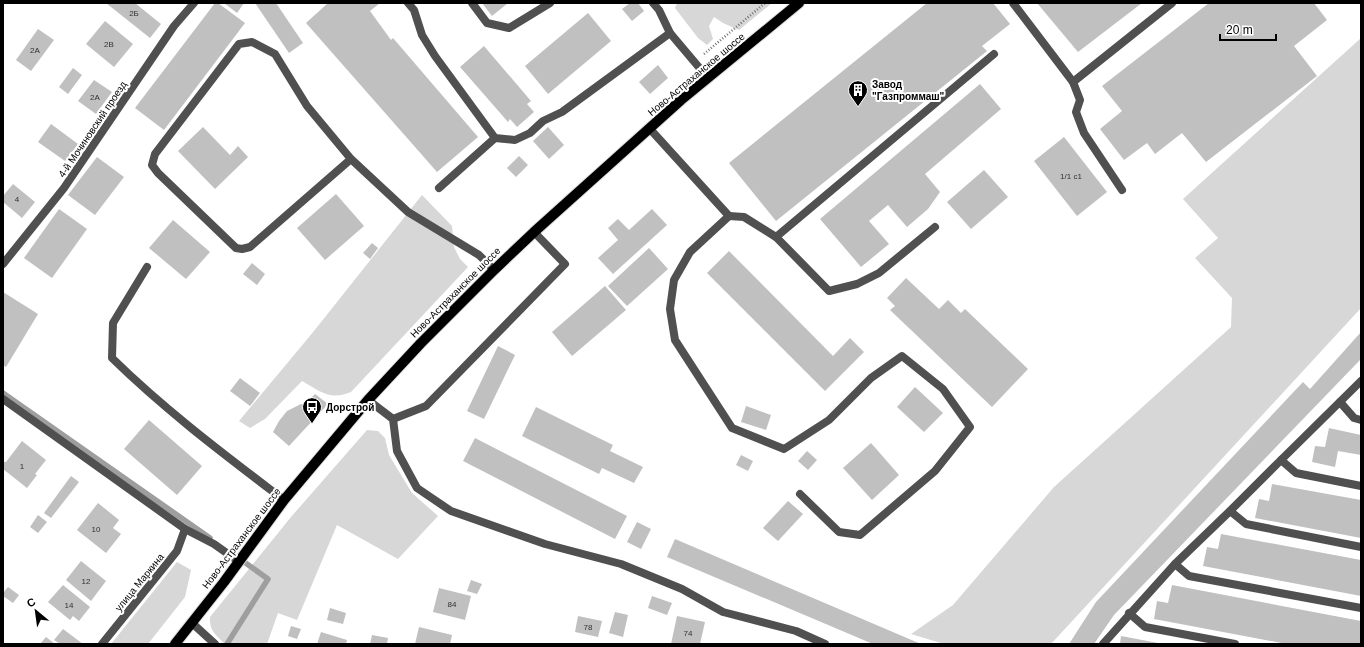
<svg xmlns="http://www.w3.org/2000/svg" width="1364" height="647" font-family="Arial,sans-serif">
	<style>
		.green { fill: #d7d7d7 }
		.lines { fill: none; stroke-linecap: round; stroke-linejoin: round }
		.stream { stroke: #9e9e9e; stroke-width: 5.5 }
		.building { fill: #c0c0c0 }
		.primary-casing { stroke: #dbdbdb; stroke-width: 12 }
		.path { stroke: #727272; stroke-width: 2.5; stroke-dasharray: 1 2; stroke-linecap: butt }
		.lane { stroke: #505050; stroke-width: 8 }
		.street { stroke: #505050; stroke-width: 8 }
		.primary { stroke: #000; stroke-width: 10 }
		.labels { text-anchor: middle; stroke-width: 4; stroke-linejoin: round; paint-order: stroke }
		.number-label { font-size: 8px; fill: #303030 }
		.street-label { font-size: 10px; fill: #000; stroke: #fff }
		.poi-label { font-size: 10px; font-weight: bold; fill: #000; stroke: #fff; text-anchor: start }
	</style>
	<rect width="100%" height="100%" fill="#fff"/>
	<g class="green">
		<path d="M 677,3 L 772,3 L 739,30 L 723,23 L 714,17 L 709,26 L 713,39 L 707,45 L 698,38 L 675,8 Z"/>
		<path d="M 1361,38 L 1361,308 L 1051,644 L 944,644 L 911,634 L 953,605 L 1054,487 L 1231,327 L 1232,298 L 1195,258 L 1218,238 L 1183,199 Z"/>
		<path d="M 422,195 L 452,226 L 454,247 L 460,259 L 468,267 L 351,392 C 329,401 320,391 302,381 L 265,419 L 250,428 L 239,421 L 314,331 Z"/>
		<path d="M 367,430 L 378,431 L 385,438 L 389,455 L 412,493 L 438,516 L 398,559 L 337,525 L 297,620 L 278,613 L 267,644 L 225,644 C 216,635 209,631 210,617 L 291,517 Z"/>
		<path d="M 177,562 L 191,570 L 185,597 L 148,644 L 111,644 Z"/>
	</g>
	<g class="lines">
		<g class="stream">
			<path d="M 3,393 L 210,538"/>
			<path d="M 227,644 L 268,579 L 240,559"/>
		</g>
	</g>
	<g class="building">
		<path d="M 106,3 L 135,3 L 161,24 L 150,38 Z"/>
		<path d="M 215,3 L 218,3 L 245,23 L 164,130 L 135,108 Z"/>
		<path d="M 224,3 L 244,3 L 237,13 Z"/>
		<path d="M 255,3 L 276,3 L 303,43 L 289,53 Z"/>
		<path d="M 328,3 L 380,3 L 370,11 L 391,40 L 393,38 L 478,137 L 437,172 L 306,23 Z"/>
		<path d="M 482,3 L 508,3 L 492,16 Z"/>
		<path d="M 630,3 L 638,3 L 644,11 L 632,21 L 622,9 Z"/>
		<path d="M 927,3 L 993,3 L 1010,24 L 982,46 L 987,51 L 776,221 L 729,163 Z"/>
		<path d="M 1037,3 L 1142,3 L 1078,52 Z"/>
		<path d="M 1209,3 L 1314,3 L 1327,20 L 1294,46 L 1317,76 L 1206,162 L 1182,133 L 1155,154 L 1147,143 L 1124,160 L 1100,129 L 1122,111 L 1102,86 Z"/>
		<path d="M 588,13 L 611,41 L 548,94 L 525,66 Z"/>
		<path d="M 105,21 L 133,44 L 114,67 L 86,44 Z"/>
		<path d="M 38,29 L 54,40 L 31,71 L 16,60 Z"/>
		<path d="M 484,46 L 531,101 L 527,104 L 534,112 L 517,127 L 510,119 L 508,122 L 460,67 Z"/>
		<path d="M 658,65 L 668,78 L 650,94 L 639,82 Z"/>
		<path d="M 73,68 L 82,75 L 68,94 L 59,87 Z"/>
		<path d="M 94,80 L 112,92 L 96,114 L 78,101 Z"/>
		<path d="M 980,84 L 1001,109 L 925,174 L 940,192 L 928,209 L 907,227 L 888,205 L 869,221 L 889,244 L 861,267 L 820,219 Z"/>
		<path d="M 51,124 L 78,144 L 65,161 L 38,142 Z"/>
		<path d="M 203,127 L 230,155 L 238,146 L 248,157 L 215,189 L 178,151 Z"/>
		<path d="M 548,127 L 564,145 L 549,159 L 533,141 Z"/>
		<path d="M 1064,137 L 1107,192 L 1077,216 L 1034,161 Z"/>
		<path d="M 519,156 L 528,165 L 516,177 L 507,168 Z"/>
		<path d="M 97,157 L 124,177 L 95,215 L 68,195 Z"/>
		<path d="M 984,170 L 1008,197 L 971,229 L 947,202 Z"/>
		<path d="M 13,184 L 35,202 L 22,218 L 3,202 L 3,196 Z"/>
		<path d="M 336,194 L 364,226 L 325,260 L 297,228 Z"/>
		<path d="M 59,209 L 87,229 L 52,278 L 24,258 Z"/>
		<path d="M 652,209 L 667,225 L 613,274 L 598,258 L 618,240 L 608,228 L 618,219 L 629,230 Z"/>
		<path d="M 173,220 L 210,252 L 186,279 L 149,248 Z"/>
		<path d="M 372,243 L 378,248 L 370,259 L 363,253 Z"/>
		<path d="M 649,248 L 668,269 L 627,306 L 608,286 Z"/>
		<path d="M 729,251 L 833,356 L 850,338 L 864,352 L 825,391 L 707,273 Z"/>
		<path d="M 252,263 L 265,274 L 257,285 L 243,274 Z"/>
		<path d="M 906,278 L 939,309 L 948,300 L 961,313 L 965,309 L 1028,369 L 992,407 L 890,310 L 895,306 L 887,298 Z"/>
		<path d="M 605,286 L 626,310 L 572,356 L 552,332 Z"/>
		<path d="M 3,292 L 38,314 L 6,367 L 3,365 Z"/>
		<path d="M 1361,332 L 1361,359 L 1114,615 L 1094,644 L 1069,644 L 1096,602 L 1303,382 L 1310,389 Z"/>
		<path d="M 498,346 L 515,355 L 484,419 L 467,411 Z"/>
		<path d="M 240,378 L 260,393 L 250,406 L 230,391 Z"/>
		<path d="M 915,387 L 943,413 L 924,432 L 897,407 Z"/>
		<path d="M 315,394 L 328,404 L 289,446 L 273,432 L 279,421 L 287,411 L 301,404 L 305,404 Z"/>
		<path d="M 746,406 L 771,415 L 766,430 L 741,422 Z"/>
		<path d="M 536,407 L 613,445 L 610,451 L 643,467 L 634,483 L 602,468 L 599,474 L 522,436 Z"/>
		<path d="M 149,420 L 202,466 L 177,495 L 124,449 Z"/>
		<path d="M 1329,428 L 1361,435 L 1361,455 L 1338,451 L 1335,467 L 1312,462 L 1315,446 L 1325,447 Z"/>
		<path d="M 475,438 L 627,516 L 615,539 L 463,461 Z"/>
		<path d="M 22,441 L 46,460 L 35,474 L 37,475 L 27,488 L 3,469 L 3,462 L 6,462 Z"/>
		<path d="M 871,443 L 899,475 L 872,500 L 843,468 Z"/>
		<path d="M 807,451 L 817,460 L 808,470 L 798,461 Z"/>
		<path d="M 741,455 L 753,461 L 748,471 L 736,465 Z"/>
		<path d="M 71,476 L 79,482 L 51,518 L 44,513 Z"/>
		<path d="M 1272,484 L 1361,500 L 1361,538 L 1255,518 L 1259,499 L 1269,501 Z"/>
		<path d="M 788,501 L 803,514 L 778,541 L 763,528 Z"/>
		<path d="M 98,503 L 119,520 L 113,528 L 121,534 L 106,553 L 77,530 Z"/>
		<path d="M 38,515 L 47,522 L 38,533 L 30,527 Z"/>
		<path d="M 637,522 L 651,529 L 641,549 L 627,542 Z"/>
		<path d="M 1221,534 L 1361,560 L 1361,596 L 1203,566 L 1207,547 L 1218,549 Z"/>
		<path d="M 675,539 L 921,644 L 873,644 L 667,557 Z"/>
		<path d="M 81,561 L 106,581 L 91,601 L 66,580 Z"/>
		<path d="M 471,580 L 482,584 L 477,594 L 467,591 Z"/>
		<path d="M 63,585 L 90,607 L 79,621 L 73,616 L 70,620 L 48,602 Z"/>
		<path d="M 1172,585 L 1361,621 L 1361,644 L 1287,644 L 1154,619 L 1157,601 L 1168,603 Z"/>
		<path d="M 8,587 L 19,595 L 13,603 L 3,596 L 3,593 Z"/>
		<path d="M 439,588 L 471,596 L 465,620 L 433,612 Z"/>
		<path d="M 652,596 L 672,603 L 667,615 L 648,608 Z"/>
		<path d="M 330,608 L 346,613 L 343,624 L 327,620 Z"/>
		<path d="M 615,612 L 628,615 L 623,637 L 609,633 Z"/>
		<path d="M 578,616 L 602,621 L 598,637 L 575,632 Z"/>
		<path d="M 677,616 L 705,622 L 700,644 L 671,644 Z"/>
		<path d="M 291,626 L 301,629 L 297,639 L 288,636 Z"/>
		<path d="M 419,627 L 452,635 L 450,644 L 415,644 Z"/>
		<path d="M 63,629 L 83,644 L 60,644 L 54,640 Z"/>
		<path d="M 321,632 L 347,640 L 346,644 L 317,644 Z"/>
		<path d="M 372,635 L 388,638 L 387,644 L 370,644 Z"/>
		<path d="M 1121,636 L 1158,643 L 1158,644 L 1120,644 Z"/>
		<path d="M 46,637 L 55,644 L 40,644 Z"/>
	</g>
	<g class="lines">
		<g class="primary-casing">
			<path id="primary" d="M 175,644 L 224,582 L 284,500 L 368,400 L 421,343 L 494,270 L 534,232 L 681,100 L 799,3"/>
		</g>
		<path class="path" d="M 704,54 L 765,3"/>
		<g class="lane">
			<path d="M 408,3 L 414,10 L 422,35 L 435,56 L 495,138 L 515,140 L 530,133 L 543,121 L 562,112 L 670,33"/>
			<path d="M 472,3 L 487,23 L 509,28 L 550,3"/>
			<path d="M 653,3 L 659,10 L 670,33 L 708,78"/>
			<path d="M 1013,3 L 1073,82 L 1080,100 L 1076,112 L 1084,133 L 1122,190"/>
			<path d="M 1073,82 L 1172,3"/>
			<path d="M 650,129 L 729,216 L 690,252 L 674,280 L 670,309 L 675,340 L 732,428 L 784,449 L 829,420 L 871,378 L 902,356 L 943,389 L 970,427 L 935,471 L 860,535 L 839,532 L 800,494"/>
			<path d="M 351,159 L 250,247 L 242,249 L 236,248 L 158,173 L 152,165 L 155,154 L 239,44 L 252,42 L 275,54 L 307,106 L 351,159 L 408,212 L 479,255 L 494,270"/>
			<path d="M 439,188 L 495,138"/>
			<path d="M 729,216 L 744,217 L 776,237 L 829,291 L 857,284 L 879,273 L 935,227"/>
			<path d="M 776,237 L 994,54"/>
			<path d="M 147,267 L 113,323 L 112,358 C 165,410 225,455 284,500"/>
			<path d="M 368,400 L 393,419 L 397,451 L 417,488 L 451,511 L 545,544 L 621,564 L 682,589 L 723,612 L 796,631 L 825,644"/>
			<path d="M 1340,402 L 1354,418 L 1361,420"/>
			<path d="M 393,419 L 426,406 L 565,264 L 534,232"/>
			<path d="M 1281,460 L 1361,381"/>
			<path d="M 1230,511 L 1246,524 L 1361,547"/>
			<path d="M 1175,564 L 1189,576 L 1361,608"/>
			<path d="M 1129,613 L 1145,627 L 1235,644"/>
			<path d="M 1103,644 L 1175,564 L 1230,511 L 1281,460 L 1296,473 L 1361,486"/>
		</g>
		<g class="street">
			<path d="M 3,264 L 64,188 L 174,26 L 194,3"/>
			<path d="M 3,399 L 185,529 L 214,544 L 238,561"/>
			<path d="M 192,623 L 215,644"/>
			<path d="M 102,644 L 177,551 L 185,529"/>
		</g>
		<use href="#primary" class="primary"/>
	</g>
	<defs>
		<g id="building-pin" transform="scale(1)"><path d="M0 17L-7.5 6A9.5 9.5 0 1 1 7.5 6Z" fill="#000" stroke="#fff"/><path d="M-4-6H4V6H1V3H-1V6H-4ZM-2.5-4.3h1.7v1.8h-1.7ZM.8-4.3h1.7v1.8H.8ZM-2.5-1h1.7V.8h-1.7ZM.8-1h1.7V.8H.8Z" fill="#fff"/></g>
		<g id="bus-pin" transform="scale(1)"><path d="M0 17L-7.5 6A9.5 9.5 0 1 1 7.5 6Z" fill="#000" stroke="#fff"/><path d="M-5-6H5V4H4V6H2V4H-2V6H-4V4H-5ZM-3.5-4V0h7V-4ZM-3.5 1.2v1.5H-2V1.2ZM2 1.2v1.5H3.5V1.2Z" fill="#fff"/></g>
	</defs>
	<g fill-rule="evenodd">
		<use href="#building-pin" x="858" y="90"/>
		<use href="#bus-pin" x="312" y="407"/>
	</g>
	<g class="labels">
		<g class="number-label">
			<text x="134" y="16">2Б</text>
			<text x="109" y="47">2В</text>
			<text x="35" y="53">2А</text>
			<text x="95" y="100">2А</text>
			<text x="1071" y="179">1/1 с1</text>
			<text x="17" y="202">4</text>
			<text x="22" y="469">1</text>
			<text x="96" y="532">10</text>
			<text x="86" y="584">12</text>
			<text x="452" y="607">84</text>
			<text x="69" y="608">14</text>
			<text x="588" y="630">78</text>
			<text x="688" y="636">74</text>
		</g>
		<g class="street-label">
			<text transform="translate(696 74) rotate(-40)" y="4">Ново-Астраханское шоссе</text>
			<text transform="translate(92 129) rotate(-56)" y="4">4-й Мочиновский проезд</text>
			<text transform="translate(455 292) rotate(-45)" y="4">Ново-Астраханское шоссе</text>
			<text transform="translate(241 538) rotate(-53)" y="4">Ново-Астраханское шоссе</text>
			<text transform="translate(139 582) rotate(-51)" y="4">улица Маркина</text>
		</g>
		<g class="poi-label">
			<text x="872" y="88">Завод<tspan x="872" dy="12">"Газпроммаш"</tspan></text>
			<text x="326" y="411">Дорстрой</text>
		</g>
	</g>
	<rect width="1364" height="647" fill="none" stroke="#000000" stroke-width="8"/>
	<g transform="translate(36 611) rotate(331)" stroke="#ffffff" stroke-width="3" paint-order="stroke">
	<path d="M0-3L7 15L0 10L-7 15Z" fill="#000000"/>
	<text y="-6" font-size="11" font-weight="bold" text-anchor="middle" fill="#000000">С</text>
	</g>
	<path d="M1220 34v6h56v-6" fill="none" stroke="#000000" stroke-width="2"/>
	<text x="1226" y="34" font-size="12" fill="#000000" stroke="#ffffff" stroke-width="3" paint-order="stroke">20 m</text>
</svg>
